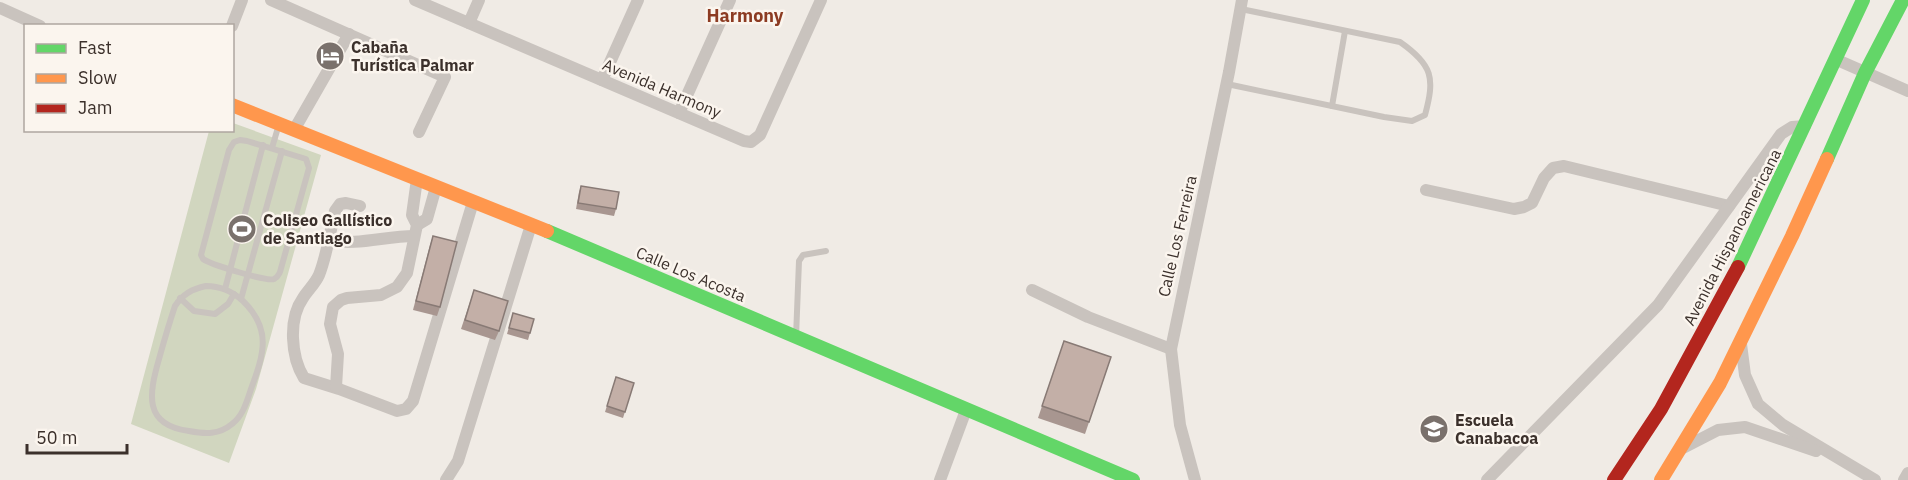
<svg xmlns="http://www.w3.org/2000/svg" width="1908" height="480" font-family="'IBM Plex Sans',sans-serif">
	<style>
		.green { fill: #d1d6bf }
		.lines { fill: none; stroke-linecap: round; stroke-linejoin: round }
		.lane { stroke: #c9c3be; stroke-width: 6 }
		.street { stroke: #c9c3be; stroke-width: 12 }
		.fast { stroke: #63d668; stroke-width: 14 }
		.slow { stroke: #ff974d; stroke-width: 14 }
		.jam { stroke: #b3261e; stroke-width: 14 }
		.wall { fill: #a89690 }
		.building { fill: #c3afa7; stroke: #887a75; stroke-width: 1.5 }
		.labels { text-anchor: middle; stroke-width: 5; stroke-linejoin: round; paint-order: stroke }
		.poi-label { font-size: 16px; font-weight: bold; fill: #3b302b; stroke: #fbf5ee; text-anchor: start }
		.street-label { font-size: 16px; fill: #3b302b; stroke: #fbf5ee }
		.neighbourhood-label { font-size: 18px; font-weight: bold; fill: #8c3b22; stroke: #fbf5ee }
	</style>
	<rect width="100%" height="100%" fill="#f0ebe5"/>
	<path class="green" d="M 233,123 L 321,155 L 256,389 L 229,463 L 131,424 L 209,131 L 232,130 Z"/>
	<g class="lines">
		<g class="lane">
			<path d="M 1227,84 L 1384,117 L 1412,121 L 1425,115 C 1435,78 1433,65 1400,42 L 1241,9"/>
			<path d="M 1332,106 L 1345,31"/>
			<path d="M 240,140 L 247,141 L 306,159 L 309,168 L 280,272 C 278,276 278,277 274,279 C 266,282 210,264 203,259 L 201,255 L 229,150 L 234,142 Z"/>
			<path d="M 272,148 L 279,124"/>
			<path d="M 206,286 C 221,286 232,291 243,301 C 272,329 264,354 251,389 C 247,401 243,416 232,424 C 219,435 205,434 189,431 C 143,425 149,394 159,359 C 164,341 169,324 175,306 C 183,294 192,289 206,286 Z"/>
			<path d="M 225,289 L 263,145"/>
			<path d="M 180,298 L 194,311 L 215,314 L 228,304 L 234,294"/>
			<path d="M 241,299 L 282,151"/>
			<path d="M 796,337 L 799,261 L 803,255 L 826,251"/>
		</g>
		<g class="street">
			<path d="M 271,0 L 445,77 L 419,132"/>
			<path d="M 415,0 L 744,141 L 751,142 L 760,135 L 821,0"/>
			<path d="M 0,8 L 40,26"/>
			<path d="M 469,23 L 479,0"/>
			<path d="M 232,26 L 242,0"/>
			<path d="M 1835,59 L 1908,91"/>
			<path d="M 602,80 L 638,0"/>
			<path d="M 679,113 L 730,0"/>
			<path d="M 294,130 L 349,34"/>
			<path d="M 1426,190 L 1514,209 L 1524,207 L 1532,203 L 1544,178 L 1553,168 L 1564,166 L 1729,206"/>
			<path d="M 360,206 L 346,203 L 340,204 L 335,211 C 330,232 327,255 319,275 C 315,284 308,290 303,298 C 288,319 291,357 304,378 L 339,389 L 397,411 L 406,409 L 413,401 L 473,202"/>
			<path d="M 417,225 L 427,219 L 436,187"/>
			<path d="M 328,240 C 357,246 385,236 414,236"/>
			<path d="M 1032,290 L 1088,317 L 1171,349"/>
			<path d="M 1741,344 L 1745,375 L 1758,404 L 1783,425 L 1875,480"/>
			<path d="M 336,387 L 338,354 L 330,324 L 333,307 L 341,300 L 347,298 L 381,295 L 397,287 L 407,273 L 417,225 L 412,215 L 417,179"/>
			<path d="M 1683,448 L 1718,430 L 1745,427 L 1816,451"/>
			<path d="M 446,480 L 458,461 L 531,225"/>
			<path d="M 940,480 L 966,410"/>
			<path d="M 1195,480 L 1180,425 L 1171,349 L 1229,72 L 1242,0"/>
			<path d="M 1487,480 L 1658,305 L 1781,134 L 1792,127 L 1805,126"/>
			<path d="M 1904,480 L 1908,473"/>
		</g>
		<g class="fast">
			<path d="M 1827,159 L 1865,73 L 1903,0"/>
			<path d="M 547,231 L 1133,480"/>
			<path d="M 1738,267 L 1863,0"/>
		</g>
		<g class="slow">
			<path d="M 232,105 L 547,231"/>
			<path d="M 1661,480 L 1720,383 L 1792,236 L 1827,159"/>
		</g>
		<path class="jam" d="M 1614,480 L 1661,409 L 1738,267"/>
	</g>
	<g class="wall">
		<path d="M 581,186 L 616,209 L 614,216 L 576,209 L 579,192 Z"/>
		<path d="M 433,236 L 440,307 L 437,316 L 413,310 L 430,245 Z"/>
		<path d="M 474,290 L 499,331 L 495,340 L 461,329 Z"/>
		<path d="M 513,313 L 530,333 L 528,340 L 507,334 Z"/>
		<path d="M 1064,341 L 1111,357 L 1085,434 L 1038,418 Z"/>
		<path d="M 616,377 L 634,383 L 623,418 L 605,412 Z"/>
	</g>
	<g class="building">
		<path d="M 581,186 L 619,192 L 616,209 L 578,203 Z"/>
		<path d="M 433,236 L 457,242 L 440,307 L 416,301 Z"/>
		<path d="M 474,290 L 508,301 L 499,331 L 465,320 Z"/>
		<path d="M 513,313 L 534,319 L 530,333 L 509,328 Z"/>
		<path d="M 1064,341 L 1111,357 L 1089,422 L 1042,406 Z"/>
		<path d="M 616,377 L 634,383 L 625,412 L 607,406 Z"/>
	</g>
	<defs>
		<g id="hotel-disc" transform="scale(1.5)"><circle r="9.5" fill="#7a716c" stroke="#fbf5ee"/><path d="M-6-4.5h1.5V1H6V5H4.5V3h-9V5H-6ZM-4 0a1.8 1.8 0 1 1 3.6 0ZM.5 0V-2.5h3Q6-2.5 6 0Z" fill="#fff"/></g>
		<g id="stadium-disc" transform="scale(1.5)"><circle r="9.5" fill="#7a716c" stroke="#fbf5ee"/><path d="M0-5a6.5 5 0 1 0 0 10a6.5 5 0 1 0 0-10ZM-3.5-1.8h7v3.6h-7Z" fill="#fff"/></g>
		<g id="school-disc" transform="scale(1.5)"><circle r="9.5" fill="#7a716c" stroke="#fbf5ee"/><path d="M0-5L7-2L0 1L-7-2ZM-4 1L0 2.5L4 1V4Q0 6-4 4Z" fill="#fff"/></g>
	</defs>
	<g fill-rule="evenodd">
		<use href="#hotel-disc" x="330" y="56"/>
		<use href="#stadium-disc" x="242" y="229"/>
		<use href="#school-disc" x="1434" y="429"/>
	</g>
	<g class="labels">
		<g class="poi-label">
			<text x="351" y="53">Cabaña<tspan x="351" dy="18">Turística Palmar</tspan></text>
			<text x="263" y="226">Coliseo Gallístico<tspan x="263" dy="18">de Santiago</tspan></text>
			<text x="1455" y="426">Escuela<tspan x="1455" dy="18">Canabacoa</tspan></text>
		</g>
		<g class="street-label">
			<text transform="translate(662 88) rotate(23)" y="6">Avenida Harmony</text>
			<text transform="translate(1177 236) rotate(-77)" y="6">Calle Los Ferreira</text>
			<text transform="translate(1732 237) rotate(-63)" y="6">Avenida Hispanoamericana</text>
			<text transform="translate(691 274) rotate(23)" y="6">Calle Los Acosta</text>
		</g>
		<g class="neighbourhood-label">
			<text x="745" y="22">Harmony</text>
		</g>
	</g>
	<rect x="24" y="24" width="210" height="108" fill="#fbf5ee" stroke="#aea6a0" stroke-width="1.5"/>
	<rect x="36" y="44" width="30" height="9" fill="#63d668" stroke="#aea6a0" stroke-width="1.5"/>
	<text x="78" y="54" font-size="18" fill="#3b302b">Fast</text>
	<rect x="36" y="74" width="30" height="9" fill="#ff974d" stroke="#aea6a0" stroke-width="1.5"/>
	<text x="78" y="84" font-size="18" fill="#3b302b">Slow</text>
	<rect x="36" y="104" width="30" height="9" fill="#b3261e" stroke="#aea6a0" stroke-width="1.5"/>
	<text x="78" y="114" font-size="18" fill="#3b302b">Jam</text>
	<path d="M27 444v9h100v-9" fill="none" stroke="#3b302b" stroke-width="3"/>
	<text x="36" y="444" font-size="18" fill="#3b302b" stroke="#fbf5ee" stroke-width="4.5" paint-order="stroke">50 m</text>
</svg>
